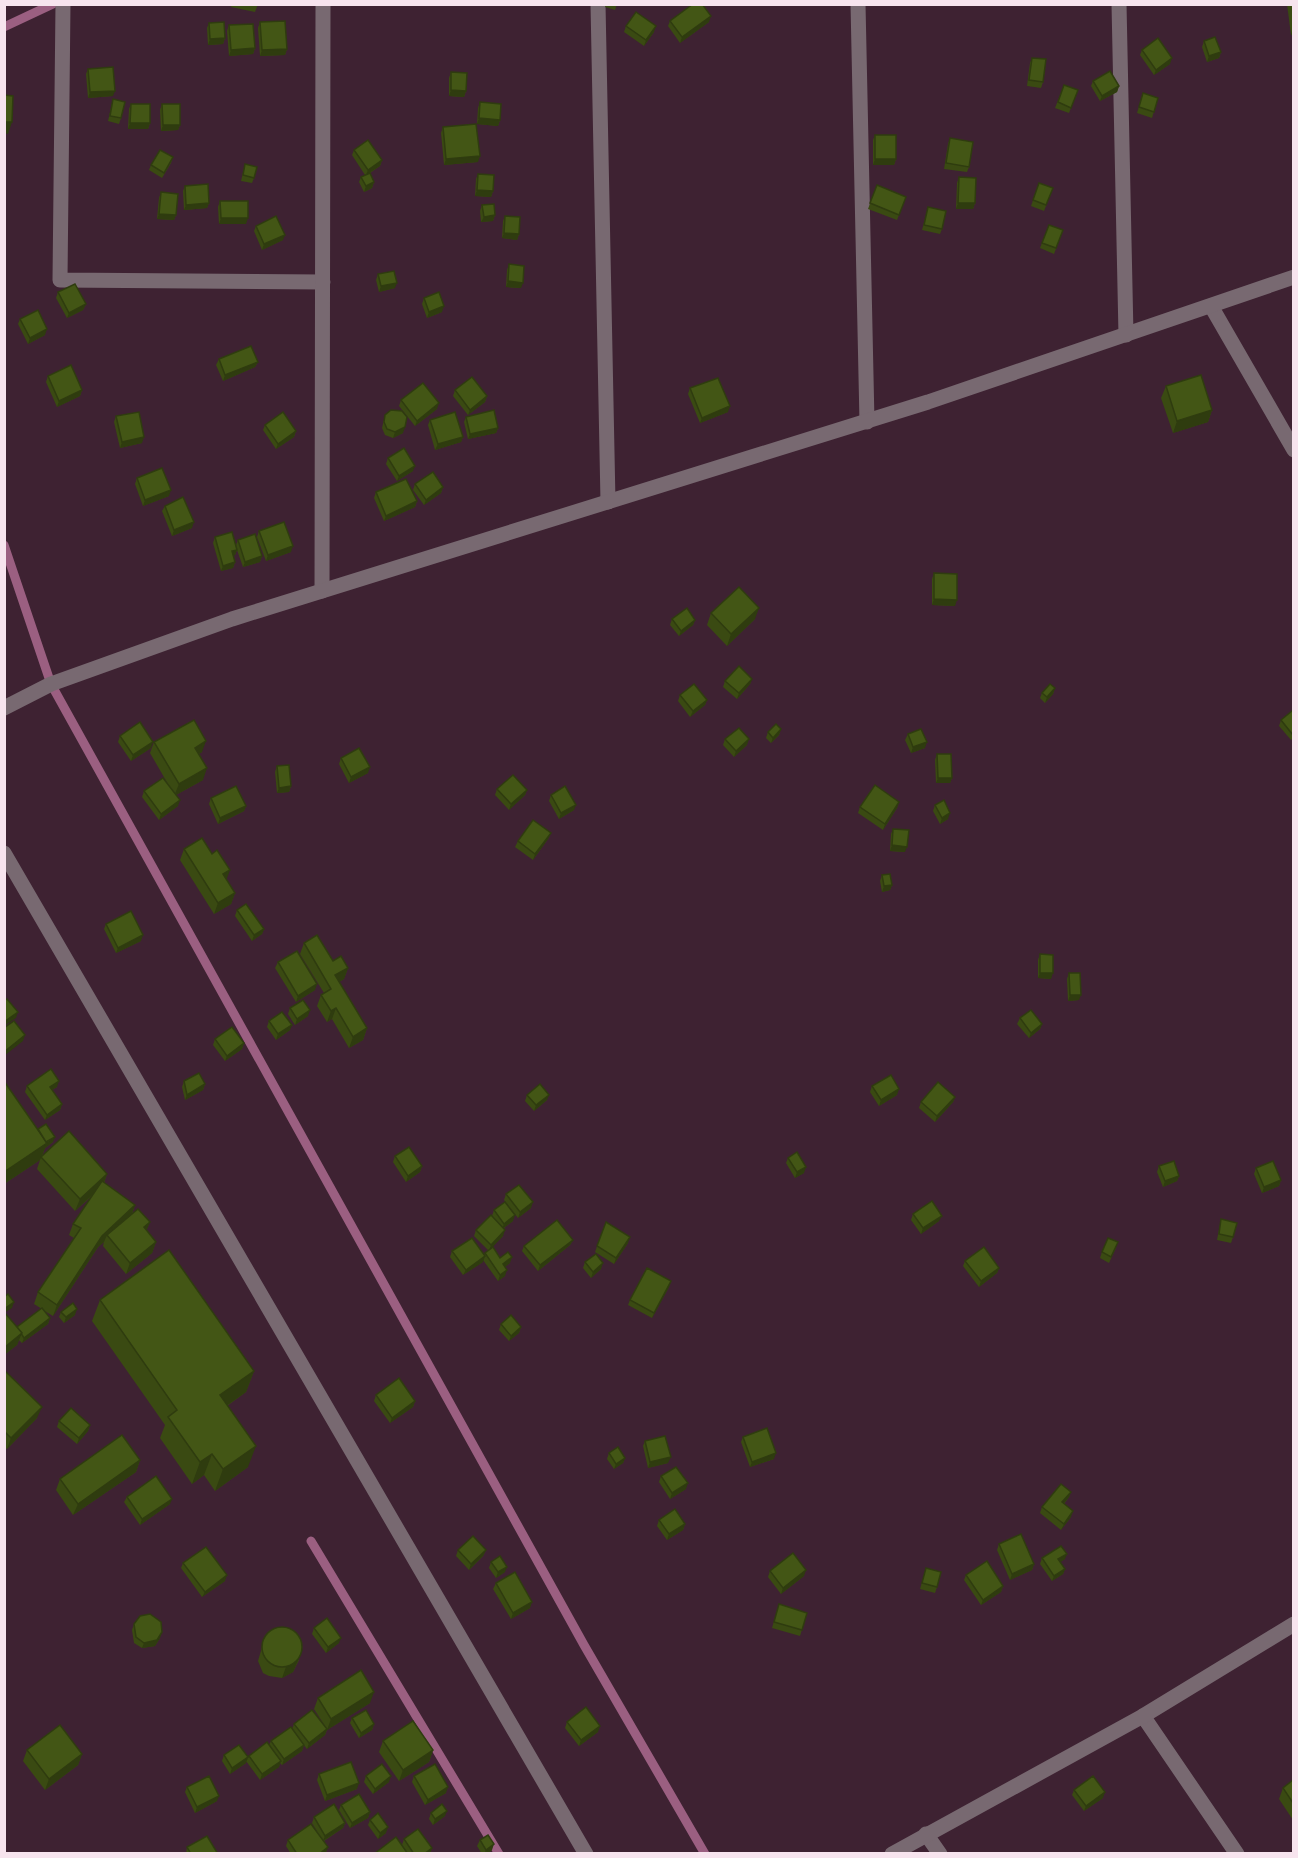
<svg xmlns="http://www.w3.org/2000/svg" width="1298" height="1858" font-family="'Titillium Web',sans-serif">
	<style>
		.lines { fill: none; stroke-linecap: round; stroke-linejoin: round }
		.stream { stroke: #9b5f81; stroke-width: 9 }
		.minor { stroke: #786971; stroke-width: 15 }
		.wall { fill: #3a4a12 }
		.shaded-wall { fill: #2f3c0f }
		.building { fill: #435615; stroke: #2f3c0f; stroke-width: 1.5 }
	</style>
	<rect width="100%" height="100%" fill="#3e2232"/>
	<g class="lines">
		<g class="stream">
			<path d="M 4,27 L 53,4"/>
			<path d="M 4,545 L 51,684 L 584,1645 L 705,1854"/>
			<path d="M 311,1541 L 499,1854"/>
		</g>
		<g class="minor">
			<path d="M 63,4 L 60,280 L 323,282"/>
			<path d="M 598,4 L 608,502"/>
			<path d="M 858,4 L 867,422"/>
			<path d="M 1119,4 L 1126,335"/>
			<path d="M 1211,306 L 1294,450"/>
			<path d="M 322,591 L 323,4"/>
			<path d="M 4,708 L 51,684 L 232,619 L 928,402 L 1294,277"/>
			<path d="M 4,853 L 586,1854"/>
			<path d="M 1143,1716 L 1237,1854"/>
			<path d="M 926,1834 L 940,1854"/>
			<path d="M 892,1854 L 1143,1716 L 1294,1624"/>
		</g>
	</g>
	<g class="wall">
		<path d="M 232,4 L 258,4 L 255,12 L 231,7 Z"/>
		<path d="M 606,4 L 617,4 L 615,10 L 605,7 Z"/>
		<path d="M 1287,4 L 1293,4 L 1293,34 L 1291,35 Z"/>
		<path d="M 670,21 L 709,22 L 680,43 L 668,26 Z"/>
		<path d="M 260,22 L 287,49 L 285,55 L 260,56 L 258,28 Z"/>
		<path d="M 209,23 L 225,38 L 223,44 L 208,45 L 207,28 Z"/>
		<path d="M 229,25 L 255,48 L 253,54 L 229,56 L 227,31 Z"/>
		<path d="M 626,26 L 654,32 L 644,46 L 624,32 Z"/>
		<path d="M 1204,41 L 1221,52 L 1219,58 L 1207,62 L 1202,47 Z"/>
		<path d="M 1142,50 L 1170,64 L 1154,75 L 1140,55 Z"/>
		<path d="M 1032,58 L 1043,82 L 1041,88 L 1027,86 L 1030,63 Z"/>
		<path d="M 88,69 L 113,96 L 88,98 L 86,74 Z"/>
		<path d="M 451,72 L 466,91 L 464,97 L 449,96 L 449,78 Z"/>
		<path d="M 1093,81 L 1119,86 L 1117,92 L 1100,101 L 1091,86 Z"/>
		<path d="M 1064,85 L 1078,90 L 1069,113 L 1055,108 Z"/>
		<path d="M 1143,93 L 1158,98 L 1152,118 L 1137,113 Z"/>
		<path d="M 113,99 L 121,118 L 119,124 L 108,121 Z"/>
		<path d="M 480,102 L 500,120 L 498,126 L 477,124 L 478,108 Z"/>
		<path d="M 131,104 L 150,123 L 148,129 L 128,129 L 129,109 Z"/>
		<path d="M 162,104 L 180,125 L 178,130 L 161,131 L 160,110 Z"/>
		<path d="M 443,127 L 478,162 L 444,165 L 441,133 Z"/>
		<path d="M 875,135 L 896,159 L 894,165 L 873,165 L 873,140 Z"/>
		<path d="M 950,138 L 969,167 L 967,172 L 944,169 L 948,144 Z"/>
		<path d="M 354,150 L 382,160 L 380,166 L 370,173 L 374,182 L 372,188 L 364,192 L 359,182 L 361,177 L 365,175 L 352,155 Z"/>
		<path d="M 173,157 L 171,163 L 162,178 L 149,170 L 151,165 Z"/>
		<path d="M 245,164 L 254,178 L 252,183 L 241,181 Z"/>
		<path d="M 478,174 L 493,191 L 491,197 L 475,196 L 476,179 Z"/>
		<path d="M 959,177 L 975,203 L 973,209 L 956,209 L 957,183 Z"/>
		<path d="M 1039,183 L 1053,188 L 1044,211 L 1031,206 Z"/>
		<path d="M 877,185 L 906,197 L 897,220 L 868,209 Z"/>
		<path d="M 185,186 L 209,203 L 207,208 L 184,210 L 183,191 Z"/>
		<path d="M 161,192 L 176,215 L 174,220 L 157,219 L 159,198 Z"/>
		<path d="M 220,201 L 246,224 L 219,224 L 218,207 Z"/>
		<path d="M 482,205 L 495,215 L 493,221 L 481,222 L 480,211 Z"/>
		<path d="M 928,207 L 942,229 L 940,234 L 922,230 Z"/>
		<path d="M 505,216 L 519,234 L 517,240 L 502,238 L 503,221 Z"/>
		<path d="M 1049,225 L 1063,230 L 1054,254 L 1040,248 Z"/>
		<path d="M 256,226 L 283,240 L 262,250 L 254,231 Z"/>
		<path d="M 509,264 L 521,288 L 506,287 L 507,270 Z"/>
		<path d="M 378,274 L 395,288 L 379,292 L 376,280 Z"/>
		<path d="M 58,292 L 86,304 L 83,310 L 67,318 L 56,298 Z"/>
		<path d="M 424,298 L 442,312 L 427,318 L 422,304 Z"/>
		<path d="M 20,319 L 45,335 L 28,344 L 18,324 Z"/>
		<path d="M 219,359 L 258,362 L 255,367 L 223,381 L 216,365 Z"/>
		<path d="M 48,376 L 82,390 L 80,396 L 57,407 L 46,382 Z"/>
		<path d="M 1166,386 L 1212,410 L 1208,422 L 1173,433 L 1161,398 Z"/>
		<path d="M 690,388 L 728,412 L 700,423 L 688,394 Z"/>
		<path d="M 455,390 L 487,396 L 485,402 L 468,415 L 453,396 Z"/>
		<path d="M 401,400 L 437,409 L 415,426 L 399,406 Z"/>
		<path d="M 385,415 L 403,433 L 393,438 L 385,435 L 382,428 Z"/>
		<path d="M 116,416 L 142,443 L 120,448 L 114,422 Z"/>
		<path d="M 466,417 L 498,428 L 496,433 L 468,439 L 464,422 Z"/>
		<path d="M 430,420 L 463,437 L 461,442 L 435,450 L 428,425 Z"/>
		<path d="M 265,425 L 296,431 L 294,437 L 276,449 L 263,430 Z"/>
		<path d="M 388,458 L 413,471 L 397,481 L 386,464 Z"/>
		<path d="M 137,478 L 169,496 L 143,506 L 135,484 Z"/>
		<path d="M 415,484 L 443,487 L 441,493 L 424,505 L 413,490 Z"/>
		<path d="M 376,492 L 417,501 L 415,507 L 384,521 L 374,498 Z"/>
		<path d="M 165,506 L 192,528 L 172,536 L 162,511 Z"/>
		<path d="M 259,531 L 291,552 L 266,561 L 257,537 Z"/>
		<path d="M 215,537 L 236,545 L 238,540 L 262,556 L 260,562 L 243,567 L 237,550 L 235,555 L 233,556 L 235,562 L 233,568 L 221,571 L 213,543 Z"/>
		<path d="M 934,573 L 955,606 L 932,605 L 932,579 Z"/>
		<path d="M 711,613 L 755,619 L 727,646 L 707,625 Z"/>
		<path d="M 672,619 L 695,620 L 693,625 L 679,636 L 670,625 Z"/>
		<path d="M 752,679 L 750,684 L 737,699 L 723,687 L 725,681 Z"/>
		<path d="M 1055,688 L 1053,694 L 1045,703 L 1040,698 L 1042,693 Z"/>
		<path d="M 680,695 L 707,700 L 705,705 L 690,717 L 678,701 Z"/>
		<path d="M 1292,711 L 1293,738 L 1291,740 L 1279,726 L 1281,720 Z"/>
		<path d="M 781,729 L 779,735 L 771,743 L 766,738 L 768,732 Z"/>
		<path d="M 908,734 L 925,748 L 911,753 L 905,740 Z"/>
		<path d="M 120,736 L 151,748 L 131,761 L 118,742 Z"/>
		<path d="M 725,739 L 747,745 L 734,757 L 723,745 Z"/>
		<path d="M 154,742 L 202,752 L 199,754 L 203,780 L 176,795 L 178,806 L 159,820 L 142,797 L 144,791 L 168,784 L 150,753 Z"/>
		<path d="M 937,754 L 952,778 L 950,783 L 936,783 L 935,760 Z"/>
		<path d="M 341,758 L 368,773 L 349,783 L 339,764 Z"/>
		<path d="M 277,766 L 291,786 L 289,792 L 277,793 L 275,772 Z"/>
		<path d="M 497,789 L 527,790 L 525,795 L 509,810 L 495,795 Z"/>
		<path d="M 551,795 L 574,810 L 559,819 L 549,801 Z"/>
		<path d="M 211,798 L 246,806 L 244,811 L 218,824 L 209,804 Z"/>
		<path d="M 899,802 L 897,808 L 883,830 L 858,813 L 860,807 Z"/>
		<path d="M 935,805 L 948,819 L 940,824 L 933,811 Z"/>
		<path d="M 893,829 L 905,852 L 890,851 L 891,834 Z"/>
		<path d="M 551,833 L 548,839 L 533,860 L 515,847 L 518,841 Z"/>
		<path d="M 184,849 L 227,880 L 235,893 L 231,904 L 214,914 L 180,860 Z"/>
		<path d="M 882,875 L 892,885 L 890,890 L 882,892 L 880,881 Z"/>
		<path d="M 237,910 L 264,929 L 262,934 L 252,941 L 235,916 Z"/>
		<path d="M 106,924 L 141,941 L 116,953 L 104,929 Z"/>
		<path d="M 304,943 L 333,961 L 348,968 L 344,979 L 339,982 L 367,1028 L 363,1040 L 349,1048 L 332,1019 L 327,1022 L 317,1006 L 321,995 L 324,993 L 300,954 Z"/>
		<path d="M 1040,954 L 1051,979 L 1038,978 L 1038,960 Z"/>
		<path d="M 278,962 L 315,990 L 296,1002 L 275,968 Z"/>
		<path d="M 1069,973 L 1079,1000 L 1068,1001 L 1067,979 Z"/>
		<path d="M 290,1008 L 308,1016 L 295,1025 L 288,1014 Z"/>
		<path d="M 1020,1018 L 1042,1024 L 1040,1029 L 1029,1038 L 1017,1024 Z"/>
		<path d="M 269,1021 L 290,1030 L 276,1040 L 267,1027 Z"/>
		<path d="M 215,1039 L 244,1043 L 242,1049 L 225,1061 L 213,1045 Z"/>
		<path d="M 4,1081 L 38,1129 L 53,1142 L 45,1148 L 42,1156 L 107,1174 L 104,1183 L 135,1205 L 132,1214 L 150,1222 L 146,1231 L 156,1242 L 152,1253 L 126,1274 L 103,1246 L 104,1242 L 98,1247 L 53,1316 L 43,1310 L 50,1318 L 48,1324 L 22,1343 L 19,1340 L 17,1345 L 4,1355 L 4,1314 L 17,1327 L 42,1309 L 34,1304 L 38,1292 L 74,1238 L 69,1235 L 73,1224 L 93,1195 L 75,1211 L 37,1169 L 40,1160 L 4,1184 Z"/>
		<path d="M 184,1081 L 205,1084 L 203,1090 L 185,1100 L 182,1087 Z"/>
		<path d="M 27,1086 L 57,1087 L 52,1090 L 62,1104 L 60,1110 L 45,1120 L 25,1092 Z"/>
		<path d="M 872,1086 L 897,1095 L 879,1106 L 870,1092 Z"/>
		<path d="M 527,1095 L 547,1100 L 534,1111 L 525,1101 Z"/>
		<path d="M 955,1097 L 953,1102 L 935,1122 L 919,1108 L 921,1102 Z"/>
		<path d="M 395,1156 L 422,1166 L 420,1172 L 406,1182 L 393,1162 Z"/>
		<path d="M 788,1158 L 804,1173 L 795,1178 L 786,1163 Z"/>
		<path d="M 1159,1166 L 1179,1176 L 1177,1181 L 1163,1187 L 1157,1172 Z"/>
		<path d="M 1256,1168 L 1281,1180 L 1279,1186 L 1262,1193 L 1254,1174 Z"/>
		<path d="M 506,1194 L 531,1208 L 518,1218 L 504,1200 Z"/>
		<path d="M 494,1210 L 513,1221 L 504,1228 L 503,1236 L 492,1247 L 500,1258 L 510,1263 L 505,1267 L 505,1276 L 498,1281 L 483,1260 L 483,1262 L 463,1275 L 450,1257 L 452,1251 L 484,1255 L 485,1253 L 488,1250 L 474,1236 L 476,1230 L 492,1216 Z"/>
		<path d="M 913,1214 L 939,1221 L 921,1234 L 911,1220 Z"/>
		<path d="M 1221,1219 L 1233,1237 L 1231,1243 L 1217,1240 Z"/>
		<path d="M 606,1222 L 628,1243 L 614,1264 L 595,1252 Z"/>
		<path d="M 573,1240 L 570,1245 L 538,1271 L 522,1251 L 524,1246 Z"/>
		<path d="M 1116,1248 L 1109,1263 L 1100,1258 L 1102,1252 Z"/>
		<path d="M 965,1261 L 999,1268 L 997,1273 L 979,1287 L 963,1266 Z"/>
		<path d="M 585,1262 L 601,1269 L 591,1278 L 583,1268 Z"/>
		<path d="M 671,1281 L 669,1287 L 652,1318 L 628,1305 L 630,1300 Z"/>
		<path d="M 100,1300 L 254,1371 L 246,1392 L 227,1406 L 248,1467 L 215,1491 L 204,1475 L 192,1484 L 160,1438 L 165,1425 L 92,1321 Z"/>
		<path d="M 61,1312 L 75,1315 L 64,1323 L 59,1317 Z"/>
		<path d="M 501,1324 L 521,1327 L 519,1333 L 509,1341 L 499,1330 Z"/>
		<path d="M 4,1370 L 37,1418 L 7,1449 L 4,1447 Z"/>
		<path d="M 376,1395 L 415,1401 L 413,1407 L 390,1423 L 374,1401 Z"/>
		<path d="M 59,1421 L 90,1425 L 88,1431 L 77,1444 L 57,1427 Z"/>
		<path d="M 743,1437 L 774,1459 L 750,1467 L 741,1442 Z"/>
		<path d="M 645,1441 L 668,1463 L 648,1468 L 643,1446 Z"/>
		<path d="M 609,1453 L 625,1458 L 623,1463 L 614,1469 L 607,1459 Z"/>
		<path d="M 140,1460 L 136,1472 L 73,1515 L 56,1490 L 60,1479 Z"/>
		<path d="M 661,1476 L 686,1489 L 670,1499 L 659,1482 Z"/>
		<path d="M 1071,1492 L 1069,1497 L 1064,1504 L 1071,1517 L 1061,1530 L 1040,1513 L 1042,1507 Z"/>
		<path d="M 127,1497 L 170,1504 L 140,1525 L 124,1502 Z"/>
		<path d="M 659,1520 L 685,1524 L 683,1530 L 667,1540 L 657,1526 Z"/>
		<path d="M 999,1544 L 1034,1564 L 1032,1570 L 1010,1580 L 997,1550 Z"/>
		<path d="M 458,1550 L 486,1550 L 483,1556 L 469,1570 L 456,1556 Z"/>
		<path d="M 1042,1558 L 1065,1559 L 1060,1562 L 1065,1569 L 1063,1574 L 1052,1581 L 1040,1564 Z"/>
		<path d="M 491,1562 L 505,1572 L 496,1578 L 489,1568 Z"/>
		<path d="M 183,1563 L 225,1581 L 202,1597 L 181,1568 Z"/>
		<path d="M 926,1568 L 937,1587 L 935,1593 L 920,1589 Z"/>
		<path d="M 770,1571 L 804,1576 L 781,1594 L 768,1577 Z"/>
		<path d="M 966,1575 L 1003,1586 L 1001,1592 L 981,1605 L 964,1580 Z"/>
		<path d="M 496,1583 L 530,1608 L 511,1619 L 493,1589 Z"/>
		<path d="M 777,1610 L 807,1613 L 800,1636 L 772,1628 Z"/>
		<path d="M 134,1624 L 160,1638 L 155,1646 L 142,1648 L 134,1643 L 132,1630 Z"/>
		<path d="M 314,1628 L 339,1643 L 326,1653 L 312,1634 Z"/>
		<path d="M 265,1637 L 299,1660 L 293,1672 L 282,1678 L 269,1676 L 263,1673 L 258,1661 Z"/>
		<path d="M 318,1698 L 370,1703 L 327,1730 L 325,1735 L 307,1749 L 302,1743 L 304,1745 L 302,1751 L 282,1765 L 280,1763 L 279,1767 L 260,1780 L 246,1761 L 249,1756 L 269,1745 L 271,1741 L 292,1729 L 294,1724 L 325,1726 L 314,1709 Z"/>
		<path d="M 352,1718 L 374,1724 L 372,1730 L 359,1738 L 350,1723 Z"/>
		<path d="M 567,1722 L 598,1732 L 579,1746 L 565,1728 Z"/>
		<path d="M 383,1741 L 433,1750 L 429,1762 L 399,1781 L 379,1752 Z"/>
		<path d="M 27,1750 L 82,1754 L 78,1765 L 45,1790 L 23,1761 Z"/>
		<path d="M 224,1755 L 248,1757 L 246,1763 L 230,1774 L 222,1761 Z"/>
		<path d="M 319,1774 L 357,1789 L 325,1801 L 317,1780 Z"/>
		<path d="M 366,1776 L 389,1782 L 373,1794 L 364,1782 Z"/>
		<path d="M 414,1776 L 446,1793 L 425,1805 L 412,1782 Z"/>
		<path d="M 1293,1780 L 1293,1820 L 1279,1799 L 1283,1788 Z"/>
		<path d="M 187,1787 L 217,1801 L 195,1813 L 185,1792 Z"/>
		<path d="M 1074,1790 L 1103,1798 L 1084,1811 L 1072,1795 Z"/>
		<path d="M 341,1805 L 370,1812 L 368,1818 L 350,1828 L 339,1810 Z"/>
		<path d="M 431,1813 L 445,1816 L 433,1825 L 429,1819 Z"/>
		<path d="M 314,1817 L 345,1823 L 343,1828 L 324,1841 L 328,1847 L 326,1852 L 325,1854 L 291,1854 L 286,1846 L 288,1840 L 317,1831 L 312,1823 Z"/>
		<path d="M 370,1820 L 386,1833 L 378,1839 L 368,1825 Z"/>
		<path d="M 404,1839 L 432,1848 L 430,1854 L 374,1854 L 402,1845 Z"/>
		<path d="M 480,1840 L 492,1850 L 487,1854 L 482,1854 L 477,1846 Z"/>
		<path d="M 187,1847 L 218,1854 L 186,1854 Z"/>
	</g>
	<g class="shaded-wall">
		<path d="M 711,16 L 709,22 L 680,43 L 682,37 Z"/>
		<path d="M 656,26 L 654,32 L 644,46 L 646,40 Z"/>
		<path d="M 1293,27 L 1293,34 L 1291,35 Z"/>
		<path d="M 225,38 L 223,44 L 208,45 L 210,39 Z"/>
		<path d="M 255,48 L 253,54 L 229,56 L 231,50 Z"/>
		<path d="M 287,49 L 285,55 L 260,56 L 262,50 Z"/>
		<path d="M 1221,52 L 1219,58 L 1207,62 L 1209,56 Z"/>
		<path d="M 1172,58 L 1170,64 L 1154,75 L 1156,70 Z"/>
		<path d="M 1119,86 L 1117,92 L 1100,101 L 1102,96 Z"/>
		<path d="M 451,90 L 466,91 L 464,97 L 449,96 Z"/>
		<path d="M 115,91 L 113,96 L 88,98 L 90,92 Z"/>
		<path d="M 479,118 L 500,120 L 498,126 L 477,124 Z"/>
		<path d="M 4,122 L 12,122 L 8,134 L 4,133 Z"/>
		<path d="M 130,123 L 150,123 L 148,129 L 128,129 Z"/>
		<path d="M 163,125 L 180,125 L 178,130 L 161,131 Z"/>
		<path d="M 480,156 L 478,162 L 444,165 L 446,159 Z"/>
		<path d="M 875,159 L 896,159 L 894,165 L 873,165 Z"/>
		<path d="M 382,160 L 380,166 L 366,175 L 368,170 Z"/>
		<path d="M 374,182 L 372,188 L 364,192 L 366,186 Z"/>
		<path d="M 477,190 L 493,191 L 491,197 L 475,196 Z"/>
		<path d="M 209,203 L 207,208 L 184,210 L 186,205 Z"/>
		<path d="M 958,203 L 975,203 L 973,209 L 956,209 Z"/>
		<path d="M 159,214 L 176,215 L 174,220 L 157,219 Z"/>
		<path d="M 495,215 L 493,221 L 481,222 L 484,217 Z"/>
		<path d="M 221,218 L 248,218 L 246,224 L 219,224 Z"/>
		<path d="M 504,233 L 519,234 L 517,240 L 502,238 Z"/>
		<path d="M 285,235 L 283,240 L 262,250 L 264,244 Z"/>
		<path d="M 508,281 L 523,283 L 521,288 L 506,287 Z"/>
		<path d="M 397,283 L 395,288 L 379,292 L 381,286 Z"/>
		<path d="M 86,304 L 83,310 L 67,318 L 69,313 Z"/>
		<path d="M 444,306 L 442,312 L 427,318 L 429,312 Z"/>
		<path d="M 47,329 L 45,335 L 28,344 L 30,338 Z"/>
		<path d="M 258,362 L 255,367 L 223,381 L 225,375 Z"/>
		<path d="M 82,390 L 80,396 L 57,407 L 59,401 Z"/>
		<path d="M 487,396 L 485,402 L 468,415 L 470,410 Z"/>
		<path d="M 439,403 L 437,409 L 415,426 L 417,421 Z"/>
		<path d="M 730,406 L 728,412 L 700,423 L 702,418 Z"/>
		<path d="M 1212,410 L 1208,422 L 1173,433 L 1177,421 Z"/>
		<path d="M 405,427 L 403,433 L 393,438 L 395,432 Z"/>
		<path d="M 498,428 L 496,433 L 468,439 L 470,434 Z"/>
		<path d="M 296,431 L 294,437 L 276,449 L 278,444 Z"/>
		<path d="M 144,437 L 142,443 L 120,448 L 122,442 Z"/>
		<path d="M 463,437 L 461,442 L 435,450 L 438,444 Z"/>
		<path d="M 415,466 L 413,471 L 397,481 L 399,476 Z"/>
		<path d="M 443,487 L 441,493 L 424,505 L 426,500 Z"/>
		<path d="M 171,490 L 169,496 L 143,506 L 145,500 Z"/>
		<path d="M 417,501 L 415,507 L 384,521 L 386,516 Z"/>
		<path d="M 194,522 L 192,528 L 172,536 L 174,530 Z"/>
		<path d="M 293,546 L 291,552 L 266,561 L 268,555 Z"/>
		<path d="M 237,550 L 235,555 L 230,557 L 232,551 Z"/>
		<path d="M 262,556 L 260,562 L 243,567 L 245,562 Z"/>
		<path d="M 235,562 L 233,568 L 221,571 L 223,566 Z"/>
		<path d="M 934,599 L 957,600 L 955,606 L 932,605 Z"/>
		<path d="M 759,608 L 755,619 L 727,646 L 731,634 Z"/>
		<path d="M 695,620 L 693,625 L 679,636 L 681,631 Z"/>
		<path d="M 752,679 L 750,684 L 737,699 L 739,693 Z"/>
		<path d="M 1055,688 L 1053,694 L 1045,703 L 1047,697 Z"/>
		<path d="M 707,700 L 705,705 L 690,717 L 693,711 Z"/>
		<path d="M 781,729 L 779,735 L 771,743 L 773,738 Z"/>
		<path d="M 749,739 L 747,745 L 734,757 L 736,751 Z"/>
		<path d="M 206,741 L 202,752 L 191,759 L 195,748 Z"/>
		<path d="M 153,742 L 151,748 L 131,761 L 133,755 Z"/>
		<path d="M 927,742 L 925,748 L 911,753 L 913,747 Z"/>
		<path d="M 370,767 L 368,773 L 349,783 L 351,777 Z"/>
		<path d="M 207,768 L 203,780 L 174,796 L 179,784 Z"/>
		<path d="M 938,778 L 952,778 L 950,783 L 936,783 Z"/>
		<path d="M 291,786 L 289,792 L 277,793 L 279,788 Z"/>
		<path d="M 527,790 L 525,795 L 509,810 L 511,804 Z"/>
		<path d="M 180,800 L 178,806 L 159,820 L 161,814 Z"/>
		<path d="M 899,802 L 897,808 L 883,830 L 885,824 Z"/>
		<path d="M 576,805 L 574,810 L 559,819 L 561,813 Z"/>
		<path d="M 246,806 L 244,811 L 218,824 L 220,818 Z"/>
		<path d="M 950,813 L 948,819 L 940,824 L 942,818 Z"/>
		<path d="M 551,833 L 548,839 L 533,860 L 535,854 Z"/>
		<path d="M 892,845 L 907,847 L 905,852 L 890,851 Z"/>
		<path d="M 230,870 L 226,881 L 223,874 Z"/>
		<path d="M 892,885 L 890,890 L 882,892 L 884,886 Z"/>
		<path d="M 235,893 L 231,904 L 214,914 L 218,903 Z"/>
		<path d="M 264,929 L 262,934 L 252,941 L 254,935 Z"/>
		<path d="M 143,935 L 141,941 L 116,953 L 118,948 Z"/>
		<path d="M 348,968 L 344,979 L 331,987 L 335,975 Z"/>
		<path d="M 1040,973 L 1053,973 L 1051,979 L 1038,978 Z"/>
		<path d="M 317,984 L 315,990 L 296,1002 L 298,996 Z"/>
		<path d="M 1070,995 L 1081,995 L 1079,1000 L 1068,1001 Z"/>
		<path d="M 336,1008 L 332,1019 L 327,1022 L 331,1011 Z"/>
		<path d="M 310,1010 L 308,1016 L 295,1025 L 297,1019 Z"/>
		<path d="M 18,1012 L 16,1018 L 4,1026 L 4,1022 Z"/>
		<path d="M 1042,1024 L 1040,1029 L 1029,1038 L 1031,1033 Z"/>
		<path d="M 292,1025 L 290,1030 L 276,1040 L 278,1034 Z"/>
		<path d="M 367,1028 L 363,1040 L 349,1048 L 353,1037 Z"/>
		<path d="M 25,1035 L 23,1041 L 4,1056 L 4,1052 Z"/>
		<path d="M 244,1043 L 242,1049 L 225,1061 L 227,1056 Z"/>
		<path d="M 59,1081 L 57,1087 L 48,1092 L 50,1087 Z"/>
		<path d="M 205,1084 L 203,1090 L 185,1100 L 187,1095 Z"/>
		<path d="M 899,1089 L 897,1095 L 879,1106 L 881,1100 Z"/>
		<path d="M 549,1095 L 547,1100 L 534,1111 L 536,1105 Z"/>
		<path d="M 955,1097 L 953,1102 L 935,1122 L 937,1116 Z"/>
		<path d="M 62,1104 L 60,1110 L 45,1120 L 47,1115 Z"/>
		<path d="M 55,1137 L 53,1142 L 45,1148 L 40,1160 L 4,1184 L 4,1172 Z"/>
		<path d="M 422,1166 L 420,1172 L 406,1182 L 408,1176 Z"/>
		<path d="M 806,1167 L 804,1173 L 795,1178 L 797,1172 Z"/>
		<path d="M 107,1174 L 103,1185 L 75,1211 L 80,1199 Z"/>
		<path d="M 1179,1176 L 1177,1181 L 1163,1187 L 1165,1181 Z"/>
		<path d="M 1281,1180 L 1279,1186 L 1262,1193 L 1264,1187 Z"/>
		<path d="M 533,1202 L 531,1208 L 518,1218 L 520,1212 Z"/>
		<path d="M 135,1205 L 131,1216 L 107,1235 L 104,1242 L 98,1247 L 53,1316 L 57,1305 L 102,1236 Z"/>
		<path d="M 515,1215 L 513,1221 L 502,1229 L 504,1224 Z"/>
		<path d="M 942,1216 L 939,1221 L 921,1234 L 923,1228 Z"/>
		<path d="M 150,1222 L 145,1234 L 144,1227 Z"/>
		<path d="M 505,1230 L 503,1236 L 489,1251 L 491,1245 Z"/>
		<path d="M 630,1237 L 628,1243 L 614,1264 L 616,1258 Z"/>
		<path d="M 573,1240 L 570,1245 L 538,1271 L 540,1265 Z"/>
		<path d="M 156,1242 L 152,1253 L 126,1274 L 130,1263 Z"/>
		<path d="M 485,1256 L 483,1262 L 463,1275 L 466,1270 Z"/>
		<path d="M 512,1257 L 510,1263 L 501,1270 L 503,1264 Z"/>
		<path d="M 603,1263 L 601,1269 L 591,1278 L 593,1272 Z"/>
		<path d="M 999,1268 L 997,1273 L 979,1287 L 981,1281 Z"/>
		<path d="M 507,1270 L 505,1276 L 498,1281 L 500,1275 Z"/>
		<path d="M 671,1281 L 669,1287 L 652,1318 L 654,1313 Z"/>
		<path d="M 14,1302 L 12,1308 L 4,1313 L 4,1309 Z"/>
		<path d="M 77,1309 L 75,1315 L 64,1323 L 66,1317 Z"/>
		<path d="M 50,1318 L 48,1324 L 22,1343 L 24,1338 Z"/>
		<path d="M 521,1327 L 519,1333 L 509,1341 L 511,1336 Z"/>
		<path d="M 22,1333 L 17,1345 L 4,1355 L 4,1347 Z"/>
		<path d="M 254,1371 L 246,1392 L 212,1416 L 220,1395 Z"/>
		<path d="M 415,1401 L 413,1407 L 390,1423 L 392,1418 Z"/>
		<path d="M 42,1407 L 37,1418 L 7,1449 L 11,1438 Z"/>
		<path d="M 90,1425 L 88,1431 L 77,1444 L 79,1438 Z"/>
		<path d="M 256,1446 L 248,1467 L 215,1491 L 223,1469 Z"/>
		<path d="M 776,1453 L 774,1459 L 750,1467 L 752,1462 Z"/>
		<path d="M 212,1454 L 204,1475 L 192,1484 L 200,1462 Z"/>
		<path d="M 671,1457 L 668,1463 L 648,1468 L 650,1462 Z"/>
		<path d="M 625,1458 L 623,1463 L 614,1469 L 616,1464 Z"/>
		<path d="M 140,1460 L 136,1472 L 73,1515 L 78,1504 Z"/>
		<path d="M 688,1483 L 686,1489 L 670,1499 L 672,1493 Z"/>
		<path d="M 1071,1492 L 1069,1497 L 1060,1508 L 1062,1502 Z"/>
		<path d="M 172,1499 L 170,1504 L 140,1525 L 142,1519 Z"/>
		<path d="M 1073,1511 L 1071,1517 L 1061,1530 L 1064,1524 Z"/>
		<path d="M 685,1524 L 683,1530 L 667,1540 L 669,1534 Z"/>
		<path d="M 486,1550 L 483,1556 L 469,1570 L 471,1564 Z"/>
		<path d="M 1067,1554 L 1065,1559 L 1056,1565 L 1058,1559 Z"/>
		<path d="M 1034,1564 L 1032,1570 L 1010,1580 L 1012,1574 Z"/>
		<path d="M 507,1567 L 505,1572 L 496,1578 L 498,1572 Z"/>
		<path d="M 1065,1569 L 1063,1574 L 1052,1581 L 1054,1576 Z"/>
		<path d="M 806,1570 L 804,1576 L 781,1594 L 783,1588 Z"/>
		<path d="M 227,1575 L 225,1581 L 202,1597 L 205,1592 Z"/>
		<path d="M 1003,1586 L 1001,1592 L 981,1605 L 983,1600 Z"/>
		<path d="M 532,1602 L 530,1608 L 511,1619 L 513,1613 Z"/>
		<path d="M 162,1632 L 160,1638 L 155,1646 L 142,1648 L 144,1643 Z"/>
		<path d="M 341,1638 L 339,1643 L 326,1653 L 328,1647 Z"/>
		<path d="M 303,1649 L 293,1672 L 282,1678 L 286,1667 Z"/>
		<path d="M 374,1692 L 370,1703 L 327,1730 L 331,1719 Z"/>
		<path d="M 374,1724 L 372,1730 L 359,1738 L 361,1733 Z"/>
		<path d="M 600,1726 L 598,1732 L 579,1746 L 581,1740 Z"/>
		<path d="M 327,1729 L 325,1735 L 307,1749 L 309,1743 Z"/>
		<path d="M 304,1745 L 302,1751 L 282,1765 L 284,1759 Z"/>
		<path d="M 433,1750 L 429,1762 L 399,1781 L 403,1770 Z"/>
		<path d="M 82,1754 L 78,1765 L 45,1790 L 49,1779 Z"/>
		<path d="M 248,1757 L 246,1763 L 230,1774 L 232,1768 Z"/>
		<path d="M 281,1761 L 279,1767 L 260,1780 L 262,1774 Z"/>
		<path d="M 391,1776 L 389,1782 L 373,1794 L 375,1789 Z"/>
		<path d="M 359,1783 L 357,1789 L 325,1801 L 327,1795 Z"/>
		<path d="M 448,1787 L 446,1793 L 425,1805 L 428,1800 Z"/>
		<path d="M 1105,1792 L 1103,1798 L 1084,1811 L 1086,1806 Z"/>
		<path d="M 219,1796 L 217,1801 L 195,1813 L 197,1807 Z"/>
		<path d="M 447,1811 L 445,1816 L 433,1825 L 435,1819 Z"/>
		<path d="M 370,1812 L 368,1818 L 350,1828 L 352,1823 Z"/>
		<path d="M 345,1823 L 343,1828 L 323,1841 L 325,1836 Z"/>
		<path d="M 388,1827 L 386,1833 L 378,1839 L 380,1833 Z"/>
		<path d="M 494,1844 L 492,1850 L 487,1854 L 484,1854 L 486,1850 Z"/>
		<path d="M 328,1847 L 326,1852 L 325,1854 L 319,1854 Z"/>
		<path d="M 432,1848 L 430,1854 L 424,1854 Z"/>
	</g>
	<g class="building">
		<path d="M 693,4 L 702,4 L 711,16 L 682,37 L 670,21 Z"/>
		<path d="M 636,12 L 656,26 L 646,40 L 626,26 Z"/>
		<path d="M 285,21 L 287,49 L 262,50 L 260,22 Z"/>
		<path d="M 224,22 L 225,38 L 210,39 L 209,23 Z"/>
		<path d="M 253,24 L 255,48 L 231,50 L 229,25 Z"/>
		<path d="M 1215,37 L 1221,52 L 1209,56 L 1204,41 Z"/>
		<path d="M 1158,38 L 1172,58 L 1156,70 L 1142,50 Z"/>
		<path d="M 1032,58 L 1046,59 L 1043,82 L 1029,80 Z"/>
		<path d="M 113,67 L 115,91 L 90,92 L 88,69 Z"/>
		<path d="M 1110,71 L 1119,86 L 1102,96 L 1093,81 Z"/>
		<path d="M 451,72 L 467,73 L 466,91 L 451,90 Z"/>
		<path d="M 1064,85 L 1078,90 L 1071,108 L 1058,102 Z"/>
		<path d="M 1143,93 L 1158,98 L 1154,112 L 1139,107 Z"/>
		<path d="M 4,95 L 13,96 L 12,122 L 4,122 Z"/>
		<path d="M 113,99 L 125,102 L 121,118 L 110,116 Z"/>
		<path d="M 480,102 L 501,104 L 500,120 L 479,118 Z"/>
		<path d="M 131,104 L 150,104 L 150,123 L 130,123 Z"/>
		<path d="M 162,104 L 180,104 L 180,125 L 163,125 Z"/>
		<path d="M 476,124 L 480,156 L 446,159 L 443,127 Z"/>
		<rect x="875" y="135" width="21" height="24"/>
		<path d="M 950,138 L 973,142 L 969,167 L 946,163 Z"/>
		<path d="M 368,140 L 382,160 L 368,170 L 354,150 Z"/>
		<path d="M 160,150 L 173,157 L 164,173 L 151,165 Z"/>
		<path d="M 245,164 L 257,167 L 254,178 L 243,175 Z"/>
		<path d="M 370,173 L 374,182 L 366,186 L 361,177 Z"/>
		<path d="M 478,174 L 494,175 L 493,191 L 477,190 Z"/>
		<path d="M 959,177 L 976,178 L 975,203 L 958,203 Z"/>
		<path d="M 1039,183 L 1053,188 L 1046,205 L 1033,200 Z"/>
		<path d="M 208,184 L 209,203 L 186,205 L 185,186 Z"/>
		<path d="M 877,185 L 906,197 L 899,215 L 870,203 Z"/>
		<path d="M 161,192 L 178,194 L 176,215 L 159,214 Z"/>
		<path d="M 220,201 L 248,201 L 248,218 L 221,218 Z"/>
		<path d="M 494,204 L 495,215 L 484,217 L 482,205 Z"/>
		<path d="M 928,207 L 946,211 L 942,229 L 924,225 Z"/>
		<path d="M 276,216 L 285,235 L 264,244 L 256,226 Z"/>
		<path d="M 505,216 L 520,217 L 519,234 L 504,233 Z"/>
		<path d="M 1049,225 L 1063,230 L 1056,248 L 1042,243 Z"/>
		<path d="M 509,264 L 524,266 L 523,283 L 508,281 Z"/>
		<path d="M 394,271 L 397,283 L 381,286 L 378,274 Z"/>
		<path d="M 75,284 L 86,304 L 69,313 L 58,292 Z"/>
		<path d="M 439,292 L 444,306 L 429,312 L 424,298 Z"/>
		<path d="M 38,310 L 47,329 L 30,338 L 20,319 Z"/>
		<path d="M 251,346 L 258,362 L 225,375 L 219,359 Z"/>
		<path d="M 71,365 L 82,390 L 59,401 L 48,376 Z"/>
		<path d="M 1201,375 L 1212,410 L 1177,421 L 1166,386 Z"/>
		<path d="M 472,377 L 487,396 L 470,410 L 455,390 Z"/>
		<path d="M 718,378 L 730,406 L 702,418 L 690,388 Z"/>
		<path d="M 423,383 L 439,403 L 417,421 L 401,400 Z"/>
		<path d="M 391,410 L 402,411 L 407,417 L 405,427 L 395,432 L 387,429 L 384,422 L 385,415 Z"/>
		<path d="M 494,410 L 498,428 L 470,434 L 466,417 Z"/>
		<path d="M 139,412 L 144,437 L 122,442 L 116,416 Z"/>
		<path d="M 283,412 L 296,431 L 278,444 L 265,425 Z"/>
		<path d="M 455,412 L 463,437 L 438,444 L 430,420 Z"/>
		<path d="M 404,448 L 415,466 L 399,476 L 388,458 Z"/>
		<path d="M 162,468 L 171,490 L 145,500 L 137,478 Z"/>
		<path d="M 433,472 L 443,487 L 426,500 L 415,484 Z"/>
		<path d="M 406,479 L 417,501 L 386,516 L 376,492 Z"/>
		<path d="M 183,497 L 194,522 L 174,530 L 165,506 Z"/>
		<path d="M 284,522 L 293,546 L 268,555 L 259,531 Z"/>
		<path d="M 232,532 L 237,550 L 232,551 L 235,562 L 223,566 L 215,537 Z"/>
		<path d="M 255,534 L 262,556 L 245,562 L 238,540 Z"/>
		<path d="M 934,573 L 957,574 L 957,600 L 934,599 Z"/>
		<path d="M 739,587 L 759,608 L 731,634 L 711,613 Z"/>
		<path d="M 687,608 L 695,620 L 681,631 L 672,619 Z"/>
		<path d="M 739,666 L 752,679 L 739,693 L 725,681 Z"/>
		<path d="M 694,684 L 707,700 L 693,711 L 680,695 Z"/>
		<path d="M 1050,684 L 1055,688 L 1047,697 L 1042,693 Z"/>
		<path d="M 1292,711 L 1293,712 L 1293,735 L 1281,720 Z"/>
		<path d="M 194,720 L 206,741 L 195,748 L 207,768 L 179,784 L 154,742 Z"/>
		<path d="M 140,722 L 153,742 L 133,755 L 120,736 Z"/>
		<path d="M 776,724 L 781,729 L 773,738 L 768,732 Z"/>
		<path d="M 739,728 L 749,739 L 736,751 L 725,739 Z"/>
		<path d="M 921,729 L 927,742 L 913,747 L 908,734 Z"/>
		<path d="M 359,748 L 370,767 L 351,777 L 341,758 Z"/>
		<path d="M 937,754 L 951,754 L 952,778 L 938,778 Z"/>
		<path d="M 289,765 L 291,786 L 279,788 L 277,766 Z"/>
		<path d="M 513,775 L 527,790 L 511,804 L 497,789 Z"/>
		<path d="M 163,778 L 180,800 L 161,814 L 144,791 Z"/>
		<path d="M 875,785 L 899,802 L 885,824 L 860,807 Z"/>
		<path d="M 236,786 L 246,806 L 220,818 L 211,798 Z"/>
		<path d="M 565,786 L 576,805 L 561,813 L 551,795 Z"/>
		<path d="M 944,800 L 950,813 L 942,818 L 935,805 Z"/>
		<path d="M 533,820 L 551,833 L 535,854 L 518,841 Z"/>
		<path d="M 893,829 L 909,830 L 907,847 L 892,845 Z"/>
		<path d="M 202,838 L 212,854 L 217,850 L 230,870 L 223,874 L 235,893 L 218,903 L 184,849 Z"/>
		<path d="M 890,874 L 892,885 L 884,886 L 882,875 Z"/>
		<path d="M 246,904 L 264,929 L 254,935 L 237,910 Z"/>
		<path d="M 131,911 L 143,935 L 118,948 L 106,924 Z"/>
		<path d="M 317,935 L 333,961 L 341,956 L 348,968 L 335,975 L 367,1028 L 353,1037 L 336,1008 L 331,1011 L 321,995 L 331,989 L 304,943 Z"/>
		<path d="M 297,951 L 317,984 L 298,996 L 278,962 Z"/>
		<path d="M 1040,954 L 1053,955 L 1053,973 L 1040,973 Z"/>
		<path d="M 1069,973 L 1080,973 L 1081,995 L 1070,995 Z"/>
		<path d="M 7,999 L 18,1012 L 4,1022 L 4,1001 Z"/>
		<path d="M 303,1000 L 310,1010 L 297,1019 L 290,1008 Z"/>
		<path d="M 1031,1010 L 1042,1024 L 1031,1033 L 1020,1018 Z"/>
		<path d="M 282,1012 L 292,1025 L 278,1034 L 269,1021 Z"/>
		<path d="M 14,1021 L 25,1035 L 4,1052 L 4,1028 Z"/>
		<path d="M 232,1027 L 244,1043 L 227,1056 L 215,1039 Z"/>
		<path d="M 51,1069 L 59,1081 L 50,1087 L 62,1104 L 47,1115 L 27,1086 Z"/>
		<path d="M 199,1073 L 205,1084 L 187,1095 L 184,1081 Z"/>
		<path d="M 891,1075 L 899,1089 L 881,1100 L 872,1086 Z"/>
		<path d="M 4,1081 L 47,1143 L 4,1172 Z"/>
		<path d="M 938,1082 L 955,1097 L 937,1116 L 921,1102 Z"/>
		<path d="M 540,1084 L 549,1095 L 536,1105 L 527,1095 Z"/>
		<path d="M 46,1124 L 55,1137 L 46,1142 L 38,1129 Z"/>
		<path d="M 69,1131 L 107,1174 L 80,1199 L 41,1157 Z"/>
		<path d="M 409,1147 L 422,1166 L 408,1176 L 395,1156 Z"/>
		<path d="M 797,1152 L 806,1167 L 797,1172 L 788,1158 Z"/>
		<path d="M 1174,1161 L 1179,1176 L 1165,1181 L 1159,1166 Z"/>
		<path d="M 1273,1161 L 1281,1180 L 1264,1187 L 1256,1168 Z"/>
		<path d="M 102,1181 L 135,1205 L 102,1236 L 57,1305 L 38,1292 L 81,1228 L 73,1224 Z"/>
		<path d="M 519,1185 L 533,1202 L 520,1212 L 506,1194 Z"/>
		<path d="M 932,1201 L 942,1216 L 923,1228 L 913,1214 Z"/>
		<path d="M 505,1202 L 515,1215 L 504,1224 L 494,1210 Z"/>
		<path d="M 138,1209 L 150,1222 L 144,1227 L 156,1242 L 130,1263 L 107,1235 Z"/>
		<path d="M 491,1215 L 505,1230 L 491,1245 L 476,1230 Z"/>
		<path d="M 1221,1219 L 1237,1223 L 1233,1237 L 1219,1234 Z"/>
		<path d="M 557,1220 L 573,1240 L 540,1265 L 524,1246 Z"/>
		<path d="M 606,1222 L 630,1237 L 616,1258 L 597,1246 Z"/>
		<path d="M 472,1238 L 485,1256 L 466,1270 L 452,1251 Z"/>
		<path d="M 1108,1238 L 1118,1242 L 1111,1257 L 1102,1252 Z"/>
		<path d="M 493,1247 L 500,1258 L 508,1252 L 512,1257 L 503,1264 L 507,1270 L 500,1275 L 485,1253 Z"/>
		<path d="M 984,1247 L 999,1268 L 981,1281 L 965,1261 Z"/>
		<path d="M 169,1250 L 254,1371 L 220,1395 L 256,1446 L 223,1469 L 212,1454 L 200,1462 L 168,1417 L 177,1410 L 100,1300 Z"/>
		<path d="M 596,1254 L 603,1263 L 593,1272 L 585,1262 Z"/>
		<path d="M 647,1268 L 671,1281 L 654,1313 L 630,1300 Z"/>
		<path d="M 8,1294 L 14,1302 L 4,1309 L 4,1297 Z"/>
		<path d="M 73,1303 L 77,1309 L 66,1317 L 61,1312 Z"/>
		<path d="M 42,1308 L 50,1318 L 24,1338 L 17,1327 Z"/>
		<path d="M 5,1313 L 22,1333 L 5,1347 L 4,1314 Z"/>
		<path d="M 511,1315 L 521,1327 L 511,1336 L 501,1324 Z"/>
		<path d="M 4,1370 L 42,1407 L 11,1438 L 4,1431 Z"/>
		<path d="M 399,1378 L 415,1401 L 392,1418 L 376,1395 Z"/>
		<path d="M 71,1408 L 90,1425 L 79,1438 L 59,1421 Z"/>
		<path d="M 767,1428 L 776,1453 L 752,1462 L 743,1437 Z"/>
		<path d="M 122,1435 L 140,1460 L 78,1504 L 60,1479 Z"/>
		<path d="M 665,1436 L 671,1457 L 650,1462 L 645,1441 Z"/>
		<path d="M 618,1447 L 625,1458 L 616,1464 L 609,1453 Z"/>
		<path d="M 676,1467 L 688,1483 L 672,1493 L 661,1476 Z"/>
		<path d="M 156,1476 L 172,1499 L 142,1519 L 127,1497 Z"/>
		<path d="M 1061,1484 L 1071,1492 L 1062,1502 L 1073,1511 L 1064,1524 L 1042,1507 Z"/>
		<path d="M 675,1509 L 685,1524 L 669,1534 L 659,1520 Z"/>
		<path d="M 1021,1534 L 1034,1564 L 1012,1574 L 999,1544 Z"/>
		<path d="M 473,1536 L 486,1550 L 471,1564 L 458,1550 Z"/>
		<path d="M 1061,1546 L 1067,1554 L 1058,1559 L 1065,1569 L 1054,1576 L 1042,1558 Z"/>
		<path d="M 206,1547 L 227,1575 L 205,1592 L 183,1563 Z"/>
		<path d="M 793,1553 L 806,1570 L 783,1588 L 770,1571 Z"/>
		<path d="M 500,1556 L 507,1567 L 498,1572 L 491,1562 Z"/>
		<path d="M 987,1561 L 1003,1586 L 983,1600 L 966,1575 Z"/>
		<path d="M 926,1568 L 941,1572 L 937,1587 L 922,1583 Z"/>
		<path d="M 515,1572 L 532,1602 L 513,1613 L 496,1583 Z"/>
		<path d="M 779,1604 L 807,1613 L 802,1630 L 774,1622 Z"/>
		<path d="M 150,1614 L 161,1622 L 162,1632 L 157,1640 L 144,1643 L 136,1637 L 134,1624 L 140,1616 Z"/>
		<path d="M 327,1618 L 341,1638 L 328,1647 L 314,1628 Z"/>
		<circle cx="282" cy="1647" r="20"/>
		<path d="M 361,1670 L 374,1692 L 331,1719 L 318,1698 Z"/>
		<path d="M 586,1707 L 600,1726 L 581,1740 L 567,1722 Z"/>
		<path d="M 312,1710 L 327,1729 L 309,1743 L 294,1724 Z"/>
		<path d="M 366,1710 L 374,1724 L 361,1733 L 352,1718 Z"/>
		<path d="M 413,1721 L 433,1750 L 403,1770 L 383,1741 Z"/>
		<path d="M 60,1725 L 82,1754 L 49,1779 L 27,1750 Z"/>
		<path d="M 291,1727 L 304,1745 L 284,1759 L 271,1741 Z"/>
		<path d="M 267,1742 L 281,1761 L 262,1774 L 249,1756 Z"/>
		<path d="M 239,1745 L 248,1757 L 232,1768 L 224,1755 Z"/>
		<path d="M 351,1762 L 359,1783 L 327,1795 L 319,1774 Z"/>
		<path d="M 382,1764 L 391,1776 L 375,1789 L 366,1776 Z"/>
		<path d="M 435,1764 L 448,1787 L 428,1800 L 414,1776 Z"/>
		<path d="M 209,1776 L 219,1796 L 197,1807 L 187,1787 Z"/>
		<path d="M 1093,1776 L 1105,1792 L 1086,1806 L 1074,1790 Z"/>
		<path d="M 1293,1780 L 1293,1803 L 1283,1788 Z"/>
		<path d="M 359,1794 L 370,1812 L 352,1823 L 341,1805 Z"/>
		<path d="M 334,1804 L 345,1823 L 325,1836 L 314,1817 Z"/>
		<path d="M 442,1804 L 447,1811 L 435,1819 L 431,1813 Z"/>
		<path d="M 378,1813 L 388,1827 L 380,1833 L 370,1820 Z"/>
		<path d="M 311,1824 L 328,1847 L 319,1854 L 297,1854 L 288,1840 Z"/>
		<path d="M 418,1829 L 432,1848 L 424,1854 L 414,1854 L 404,1839 Z"/>
		<path d="M 488,1835 L 494,1844 L 486,1850 L 480,1840 Z"/>
		<path d="M 207,1836 L 218,1854 L 191,1854 L 187,1847 Z"/>
		<path d="M 396,1837 L 408,1854 L 374,1854 Z"/>
	</g>
	<rect width="1298" height="1858" fill="none" stroke="#f7e4ee" stroke-width="12"/>
</svg>
